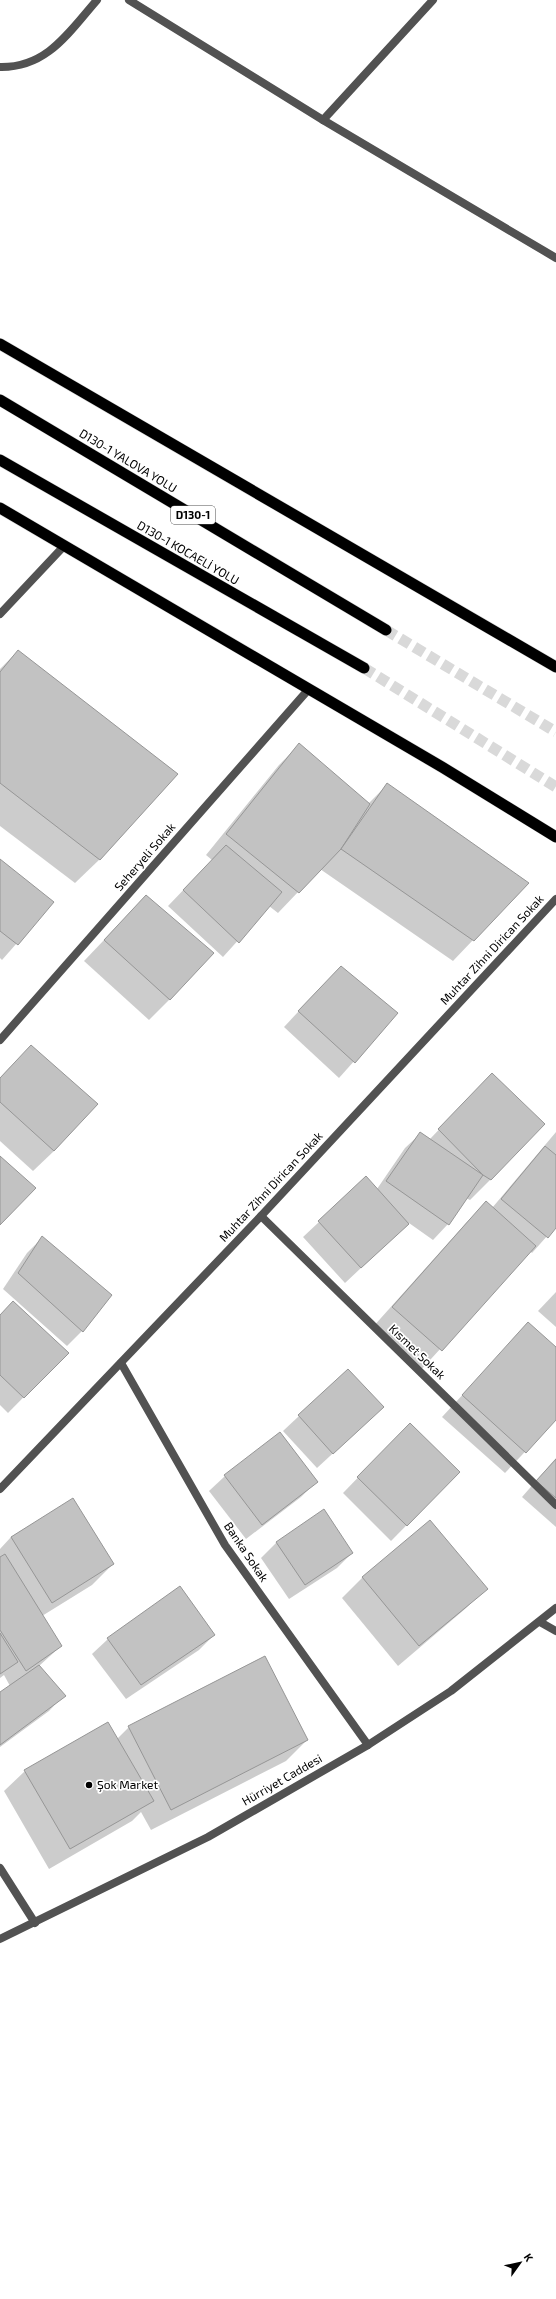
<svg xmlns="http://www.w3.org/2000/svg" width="556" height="2299" font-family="'Exo 2',sans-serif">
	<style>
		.shadow { fill: #0003 }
		.building { fill: #c2c2c2; stroke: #969696 }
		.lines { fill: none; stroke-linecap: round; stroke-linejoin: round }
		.trunk-tunnel { stroke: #d9d9d9; stroke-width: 11; stroke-dasharray: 11 5.5; stroke-linecap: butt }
		.trunk-casing { stroke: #dbdbdb; stroke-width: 12 }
		.service { stroke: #525252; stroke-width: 8 }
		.minor { stroke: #525252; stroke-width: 8 }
		.tertiary { stroke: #525252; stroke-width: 8 }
		.trunk { stroke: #000; stroke-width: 11 }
		.poi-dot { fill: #000; stroke: #fff; stroke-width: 1.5 }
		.labels { text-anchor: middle; stroke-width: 3.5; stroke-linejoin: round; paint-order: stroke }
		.shield { fill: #fff; stroke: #4c4c4c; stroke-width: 1 }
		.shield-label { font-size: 11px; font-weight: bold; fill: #000 }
		.street-label { font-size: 12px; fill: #000; stroke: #fff }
		.poi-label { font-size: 12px; fill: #000; stroke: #fff; text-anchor: start }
	</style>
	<rect width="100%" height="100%" fill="#fff"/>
	<g class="shadow">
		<path d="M 18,651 L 100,859 L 75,883 L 0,826 L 0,669 Z"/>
		<path d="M 299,745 L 368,804 L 387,785 L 473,940 L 453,961 L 320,869 L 278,913 L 269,906 L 223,957 L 168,906 L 212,860 L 206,855 L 279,765 Z"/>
		<path d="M 0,860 L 53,902 L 2,960 L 0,958 Z"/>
		<path d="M 126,917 L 170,999 L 149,1020 L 84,961 Z"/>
		<path d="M 326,982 L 397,1013 L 339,1078 L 284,1027 Z"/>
		<path d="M 10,1067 L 54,1151 L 33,1171 L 0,1141 L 0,1078 Z"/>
		<path d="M 472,1095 L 491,1179 L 470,1200 L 466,1198 L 448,1224 L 433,1240 L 409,1223 L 345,1283 L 303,1237 L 366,1178 L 377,1189 L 405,1148 L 421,1133 L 430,1139 Z"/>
		<path d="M 556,1132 L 556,1226 L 532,1253 L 530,1251 L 420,1371 L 372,1328 L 466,1223 L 486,1203 L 492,1208 Z"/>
		<path d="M 42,1238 L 82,1331 L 67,1346 L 3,1289 L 27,1253 Z"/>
		<path d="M 556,1292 L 556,1327 L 538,1311 Z"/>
		<path d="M 0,1316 L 67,1353 L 8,1413 L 0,1405 Z"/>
		<path d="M 528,1324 L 556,1349 L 556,1419 L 505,1473 L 442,1417 Z"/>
		<path d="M 348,1370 L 367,1422 L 317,1468 L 283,1431 Z"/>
		<path d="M 410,1424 L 459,1472 L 391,1541 L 343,1493 Z"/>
		<path d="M 280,1433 L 317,1481 L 301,1497 L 246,1539 L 209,1491 L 225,1476 Z"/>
		<path d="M 556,1458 L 556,1527 L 522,1497 Z"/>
		<path d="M 73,1499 L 113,1564 L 92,1585 L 42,1616 L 61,1646 L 39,1666 L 64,1695 L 49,1711 L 0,1747 L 0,1694 L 10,1686 L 4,1675 L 0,1678 L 0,1549 L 11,1537 Z"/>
		<path d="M 277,1542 L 352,1553 L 337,1568 L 289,1599 L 261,1558 Z"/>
		<path d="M 363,1577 L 486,1588 L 465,1609 L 398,1666 L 342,1598 Z"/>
		<path d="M 180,1587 L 214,1635 L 199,1650 L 126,1699 L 92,1654 L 108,1639 Z"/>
		<path d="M 129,1727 L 307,1740 L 286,1761 L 151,1830 L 141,1812 L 132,1821 L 49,1869 L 4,1791 L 25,1771 L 117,1739 Z"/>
	</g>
	<g class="building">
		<path d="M 18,650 L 178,774 L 100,860 L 0,783 L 0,672 Z"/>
		<path d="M 299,743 L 370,804 L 341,849 L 299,893 L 226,834 Z"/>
		<path d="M 387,783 L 529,883 L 474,941 L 341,849 Z"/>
		<path d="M 226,845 L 282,892 L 239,943 L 183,890 Z"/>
		<path d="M 0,859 L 54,902 L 18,945 L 0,931 Z"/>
		<path d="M 146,895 L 214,953 L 170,1000 L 104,940 Z"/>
		<path d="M 341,966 L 398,1013 L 355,1063 L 298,1011 Z"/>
		<path d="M 31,1045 L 98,1104 L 54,1151 L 0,1102 L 0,1078 Z"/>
		<path d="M 492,1073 L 545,1124 L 491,1180 L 483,1175 L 438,1129 Z"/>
		<path d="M 420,1132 L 483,1175 L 449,1225 L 386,1181 Z"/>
		<path d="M 545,1146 L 556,1155 L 556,1228 L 548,1238 L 501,1199 Z"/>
		<path d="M 0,1156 L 36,1188 L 0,1225 Z"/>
		<path d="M 366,1176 L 409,1224 L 361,1268 L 318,1221 Z"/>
		<path d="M 486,1201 L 536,1246 L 442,1351 L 392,1307 Z"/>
		<path d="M 42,1236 L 112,1295 L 83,1332 L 18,1273 Z"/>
		<path d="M 13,1301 L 69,1353 L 24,1398 L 0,1375 L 0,1315 Z"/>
		<path d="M 528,1322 L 556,1347 L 556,1420 L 526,1453 L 462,1395 Z"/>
		<path d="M 348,1369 L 384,1407 L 333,1454 L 298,1415 Z"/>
		<path d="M 410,1423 L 460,1472 L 407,1526 L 357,1477 Z"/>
		<path d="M 280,1432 L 318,1482 L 262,1525 L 224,1475 Z"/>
		<path d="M 556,1459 L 556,1498 L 536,1481 Z"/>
		<path d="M 73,1498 L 114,1564 L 52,1603 L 11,1537 Z"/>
		<path d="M 324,1509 L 353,1553 L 305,1585 L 276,1542 Z"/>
		<path d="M 430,1520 L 488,1589 L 419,1646 L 362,1577 Z"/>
		<path d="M 5,1554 L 62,1646 L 26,1671 L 0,1630 L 0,1557 Z"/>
		<path d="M 180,1586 L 215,1635 L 141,1685 L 107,1638 Z"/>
		<path d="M 0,1633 L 18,1662 L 0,1674 Z"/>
		<path d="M 265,1656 L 308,1740 L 171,1810 L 128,1726 Z"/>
		<path d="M 39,1665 L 66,1696 L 0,1745 L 0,1692 Z"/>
		<path d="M 108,1722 L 154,1801 L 70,1849 L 24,1770 Z"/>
	</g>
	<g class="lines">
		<g class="trunk-tunnel">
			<path d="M 386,630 L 556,732"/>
			<path d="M 364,668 L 556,787"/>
		</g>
		<g class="trunk-casing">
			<g id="trunk">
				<path d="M 0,344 L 556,667"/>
				<path d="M 0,400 L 386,630"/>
				<path d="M 0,460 L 364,668"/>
				<path d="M 0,508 L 442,767 L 556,837"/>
			</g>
		</g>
		<path class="service" d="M 540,1622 L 556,1631"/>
		<g class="minor">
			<path d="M 129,0 L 323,120 L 556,258"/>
			<path d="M 0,67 C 47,68 69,32 97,0"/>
			<path d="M 323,120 L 433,0"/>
			<path d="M 0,614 L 64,546"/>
			<path d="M 0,1040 L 308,690"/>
			<path d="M 261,1216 L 556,1505"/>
			<path d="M 121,1363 L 225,1545 L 368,1745"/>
			<path d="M 0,1489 L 261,1216 L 556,899"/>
			<path d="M 0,1868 L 35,1923"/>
		</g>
		<path class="tertiary" d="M 0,1939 L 208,1837 L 368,1745 L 451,1691 L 556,1608"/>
		<use href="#trunk" class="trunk"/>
	</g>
	<circle class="poi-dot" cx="89" cy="1785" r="4"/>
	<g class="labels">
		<rect class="shield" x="171" y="506" width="44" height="18" rx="3"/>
		<g class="shield-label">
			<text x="193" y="519">D130-1</text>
		</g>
		<g class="street-label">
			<text transform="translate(128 461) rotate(31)" y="4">D130-1 YALOVA YOLU</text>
			<text transform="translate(188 553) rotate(30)" y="4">D130-1 KOCAELİ YOLU</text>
			<text transform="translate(145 857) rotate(-49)" y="4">Seheryeli Sokak</text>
			<text transform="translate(492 950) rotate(-47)" y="4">Muhtar Zihni Dirican Sokak</text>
			<text transform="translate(271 1187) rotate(-47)" y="4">Muhtar Zihni Dirican Sokak</text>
			<text transform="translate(417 1352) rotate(44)" y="4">Kısmet Sokak</text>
			<text transform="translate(246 1552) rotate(56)" y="4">Banka Sokak</text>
			<text transform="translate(282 1780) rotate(-30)" y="4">Hürriyet Caddesi</text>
		</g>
		<g class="poi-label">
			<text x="97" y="1789">Şok Market</text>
		</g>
	</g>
	<g transform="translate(520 2263) rotate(57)" stroke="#ffffff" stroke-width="3" paint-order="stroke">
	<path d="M0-3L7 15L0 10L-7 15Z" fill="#000000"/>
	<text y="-6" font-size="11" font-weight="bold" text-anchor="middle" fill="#000000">K</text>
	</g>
</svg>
